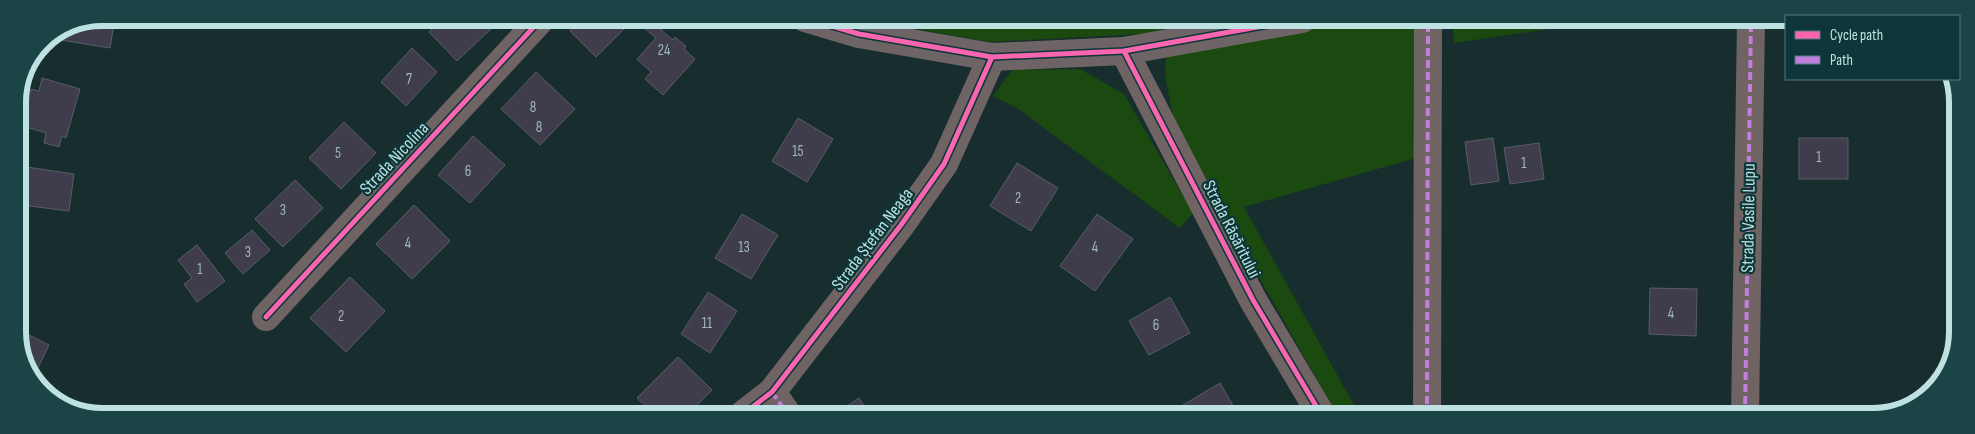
<svg xmlns="http://www.w3.org/2000/svg" width="1975" height="434" font-family="'Sofia Sans Condensed',sans-serif">
	<style>
		.green { fill: #1b4a10 }
		.building { fill: #3f3c4c; stroke: #5a5d66 }
		.lines { fill: none; stroke-linecap: round; stroke-linejoin: round }
		.street { stroke: #6f6364; stroke-width: 28 }
		.secondary { stroke: #6e6465; stroke-width: 28 }
		.quiet { stroke: #c07fdc; stroke-width: 4; stroke-dasharray: 8 4; stroke-linecap: butt }
		.cycleway-casing { stroke: #0d3638; stroke-width: 8 }
		.cycleway { stroke: #f766af; stroke-width: 5 }
		.labels { text-anchor: middle; stroke-width: 4.5; stroke-linejoin: round; paint-order: stroke }
		.number-label { font-size: 15px; fill: #9eb8bc }
		.street-label { font-size: 18px; fill: #bee1e2; stroke: #0d3638 }
		.rim { fill: none; stroke: #bee1e2; stroke-width: 6 }
	</style>
	<rect width="100%" height="100%" fill="#172d2e"/>
	<g class="green">
		<path d="M 856,18 L 939,18 L 954,21 L 982,19 L 1224,18 L 1141,34 L 989,42 Z"/>
		<path d="M 1354,19 L 1405,19 L 1414,27 L 1416,158 L 1244,207 L 1360,416 L 1338,416 L 1222,212 L 1173,119 L 1165,74 L 1166,56 Z"/>
		<path d="M 1452,19 L 1616,19 L 1454,43 Z"/>
		<path d="M 1080,69 L 1124,94 L 1193,213 L 1180,228 L 1017,108 L 993,96 L 1012,70 Z"/>
	</g>
	<g class="building">
		<path d="M 103,17 L 115,18 L 110,48 L 48,38 L 70,24 Z"/>
		<path d="M 443,18 L 485,18 L 493,27 L 457,61 L 429,32 Z"/>
		<path d="M 583,18 L 625,18 L 630,23 L 596,57 L 570,31 Z"/>
		<path d="M 650,18 L 671,18 L 661,30 L 673,40 L 675,37 L 686,46 L 684,49 L 695,59 L 663,95 L 645,79 L 651,72 L 637,59 L 656,38 L 643,27 Z"/>
		<path d="M 412,48 L 437,72 L 406,106 L 381,82 Z"/>
		<path d="M 536,72 L 575,109 L 540,145 L 501,109 Z"/>
		<path d="M 42,78 L 80,89 L 66,138 L 62,136 L 59,147 L 44,143 L 46,133 L 20,125 L 31,89 L 39,91 Z"/>
		<path d="M 798,118 L 833,139 L 807,182 L 772,161 Z"/>
		<path d="M 344,122 L 376,153 L 341,189 L 309,158 Z"/>
		<path d="M 473,136 L 505,165 L 470,203 L 438,175 Z"/>
		<path d="M 1493,138 L 1499,181 L 1471,185 L 1465,142 Z"/>
		<rect x="1799" y="138" width="49" height="41"/>
		<path d="M 1539,143 L 1544,179 L 1510,184 L 1504,148 Z"/>
		<path d="M 1017,163 L 1058,188 L 1031,231 L 990,206 Z"/>
		<path d="M 27,167 L 74,174 L 69,211 L 22,205 Z"/>
		<path d="M 295,180 L 323,208 L 283,247 L 255,219 Z"/>
		<path d="M 414,205 L 450,241 L 412,279 L 376,244 Z"/>
		<path d="M 742,214 L 778,235 L 751,279 L 715,258 Z"/>
		<path d="M 1097,214 L 1133,239 L 1095,291 L 1060,266 Z"/>
		<path d="M 252,230 L 270,250 L 243,274 L 225,253 Z"/>
		<path d="M 197,245 L 225,281 L 197,302 L 184,284 L 192,278 L 178,260 Z"/>
		<path d="M 350,277 L 385,311 L 346,352 L 310,318 Z"/>
		<path d="M 1650,288 L 1697,289 L 1696,336 L 1649,334 Z"/>
		<path d="M 708,292 L 737,311 L 710,353 L 681,334 Z"/>
		<path d="M 1170,297 L 1190,333 L 1149,355 L 1129,321 Z"/>
		<path d="M 19,330 L 49,345 L 37,370 L 29,366 L 19,348 Z"/>
		<path d="M 678,357 L 712,390 L 687,415 L 655,415 L 637,398 Z"/>
		<path d="M 1220,383 L 1239,416 L 1183,416 L 1178,408 Z"/>
		<path d="M 859,398 L 871,416 L 832,416 Z"/>
	</g>
	<g class="lines">
		<g class="street">
			<path d="M 1124,51 L 1253,300 L 1322,416"/>
			<path d="M 266,317 L 542,18"/>
			<path d="M 772,392 L 788,415"/>
			<path d="M 742,415 L 772,392 L 901,225 L 944,164 L 992,57"/>
			<path d="M 1427,416 L 1428,19"/>
			<path d="M 1745,416 L 1751,19"/>
		</g>
		<path class="secondary" d="M 805,18 L 859,34 L 992,57 L 1124,51 L 1302,19"/>
		<g class="quiet">
			<path d="M 772,392 L 788,415"/>
			<path d="M 1427,416 L 1428,19"/>
			<path d="M 1745,416 L 1751,19"/>
		</g>
		<g class="cycleway-casing">
			<g id="cycleway">
				<path d="M 805,18 L 859,34 L 992,57 L 1124,51 L 1302,19"/>
				<path d="M 1124,51 L 1253,300 L 1322,416"/>
				<path d="M 266,317 L 542,18"/>
				<path d="M 742,415 L 772,392 L 901,225 L 944,164 L 992,57"/>
			</g>
		</g>
		<use href="#cycleway" class="cycleway"/>
	</g>
	<g class="labels">
		<g class="number-label">
			<text x="664" y="55">24</text>
			<text x="409" y="84">7</text>
			<text x="533" y="112">8</text>
			<text x="539" y="132">8</text>
			<text x="798" y="156">15</text>
			<text x="338" y="158">5</text>
			<text x="1819" y="162">1</text>
			<text x="1524" y="168">1</text>
			<text x="468" y="176">6</text>
			<text x="1018" y="203">2</text>
			<text x="283" y="215">3</text>
			<text x="408" y="248">4</text>
			<text x="744" y="252">13</text>
			<text x="1095" y="252">4</text>
			<text x="248" y="257">3</text>
			<text x="200" y="274">1</text>
			<text x="1671" y="318">4</text>
			<text x="341" y="321">2</text>
			<text x="707" y="328">11</text>
			<text x="1156" y="330">6</text>
		</g>
		<g class="street-label">
			<text transform="translate(394 158) rotate(-47)" y="6">Strada Nicolina</text>
			<text transform="translate(1748 218) rotate(-89)" y="6">Strada Vasile Lupu</text>
			<text transform="translate(1232 229) rotate(63)" y="6">Strada Răsăritului</text>
			<text transform="translate(872 239) rotate(-53)" y="6">Strada Ștefan Neaga</text>
		</g>
	</g>
	<path d="M0 0H1975V434H0ZM102 26H1873A76 76 0 0 1 1949 102V332A76 76 0 0 1 1873 408H102A76 76 0 0 1 26 332V102A76 76 0 0 1 102 26Z" fill="#1b4446" fill-rule="evenodd"/>
	<path class="rim" d="M102 26H1873A76 76 0 0 1 1949 102V332A76 76 0 0 1 1873 408H102A76 76 0 0 1 26 332V102A76 76 0 0 1 102 26Z"/>
	<rect x="1785" y="15" width="175" height="65" fill="#0d3638" stroke="#547a7c"/>
	<rect x="1795" y="31" width="25" height="8" fill="#f766af" stroke="#547a7c"/>
	<text x="1830" y="40" font-size="15" fill="#bee1e2">Cycle path</text>
	<rect x="1795" y="56" width="25" height="8" fill="#c07fdc" stroke="#547a7c"/>
	<text x="1830" y="65" font-size="15" fill="#bee1e2">Path</text>
</svg>
